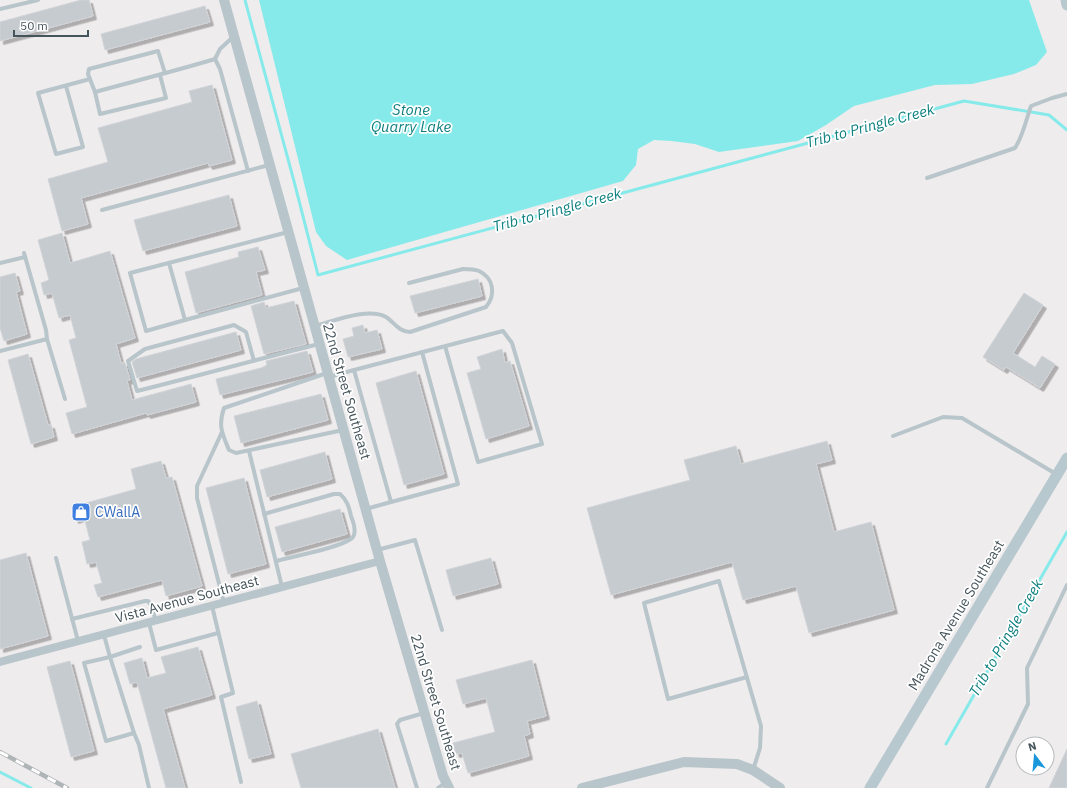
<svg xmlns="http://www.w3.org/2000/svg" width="1067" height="788" font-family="'IBM Plex Sans',sans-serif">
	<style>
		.water { fill: #87eaea }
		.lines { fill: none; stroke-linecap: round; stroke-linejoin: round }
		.stream { stroke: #87eaea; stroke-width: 3 }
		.building { fill: #c6cbcf; stroke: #d0d4d8; filter: url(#shadow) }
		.service { stroke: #b8c5ca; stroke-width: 4 }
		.minor { stroke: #b8c5ca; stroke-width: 8 }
		.tertiary { stroke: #b8c5ca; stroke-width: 10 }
		.secondary { stroke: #b8c8cf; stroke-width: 11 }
		.rail-casing { stroke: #afb4b7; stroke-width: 4.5 }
		.rail { stroke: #fff; stroke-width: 3; stroke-dasharray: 9; stroke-linecap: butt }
		.labels { text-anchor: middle; stroke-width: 3.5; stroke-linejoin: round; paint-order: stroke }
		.street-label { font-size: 14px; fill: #45545a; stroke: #fff }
		.shop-label { font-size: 14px; fill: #366cbe; stroke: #fff; text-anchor: start }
		.water-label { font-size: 15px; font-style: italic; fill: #0e7f7f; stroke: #fff }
	</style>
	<defs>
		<filter id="shadow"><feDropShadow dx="3.5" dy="3.5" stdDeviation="0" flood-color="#0004"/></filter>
	</defs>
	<rect width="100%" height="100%" fill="#efeced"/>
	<path class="water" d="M 259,0 L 1029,0 L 1047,52 L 1036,65 L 1014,74 L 972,84 L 935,85 L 854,106 L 826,125 L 798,141 L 719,152 L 695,144 L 671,141 L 654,140 L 638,149 L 636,165 L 623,181 L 347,260 L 326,246 L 316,232 Z"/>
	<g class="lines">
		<g class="stream">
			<path d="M 245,0 L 295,185 L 318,275 L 964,101 L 1049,115 L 1067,130"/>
			<path d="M 946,744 L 1067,532"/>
			<path d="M 0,772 L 31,788"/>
		</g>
	</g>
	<g class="building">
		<path d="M 81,0 L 89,0 L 93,16 L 0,41 L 0,22 Z"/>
		<path d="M 205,6 L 210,22 L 105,50 L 101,34 Z"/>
		<path d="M 212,85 L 232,160 L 209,166 L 208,163 L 81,198 L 88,224 L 62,231 L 48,179 L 108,162 L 98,128 L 192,102 L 189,91 Z"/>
		<path d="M 229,195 L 237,226 L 143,251 L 134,220 Z"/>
		<path d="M 62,233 L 70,263 L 110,251 L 135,338 L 116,344 L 121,363 L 125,363 L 130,380 L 127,381 L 132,400 L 191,384 L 196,402 L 147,415 L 146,413 L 72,434 L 66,413 L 87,407 L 69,340 L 76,338 L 70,315 L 59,318 L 52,293 L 44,295 L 41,283 L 49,280 L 38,240 Z"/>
		<path d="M 258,247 L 265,270 L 256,272 L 262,295 L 196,313 L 185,272 L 239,257 L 238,252 Z"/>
		<path d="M 15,273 L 20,291 L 16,292 L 27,334 L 4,341 L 0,328 L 0,277 Z"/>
		<path d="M 478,279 L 482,296 L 415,313 L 410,296 Z"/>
		<path d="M 1024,293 L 1043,305 L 1013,353 L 1035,367 L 1042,356 L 1055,364 L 1040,388 L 1006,367 L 1004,370 L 983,357 Z"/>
		<path d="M 294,301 L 306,344 L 264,354 L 251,306 L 264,302 L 266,308 Z"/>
		<path d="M 363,325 L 365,333 L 377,330 L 382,349 L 348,357 L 343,339 L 354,336 L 352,328 Z"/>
		<path d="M 236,332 L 241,350 L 137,378 L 132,362 L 136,359 Z"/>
		<path d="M 502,349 L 505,363 L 510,361 L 529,426 L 486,439 L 467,373 L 481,369 L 477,357 Z"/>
		<path d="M 307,351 L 313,372 L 220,395 L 216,379 L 261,368 L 267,365 L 266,361 Z"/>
		<path d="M 28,354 L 48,425 L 51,425 L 54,437 L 31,444 L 8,360 Z"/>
		<path d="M 416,371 L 444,474 L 404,485 L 376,383 Z"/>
		<path d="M 321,394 L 328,420 L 241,443 L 234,416 Z"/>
		<path d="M 827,441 L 832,460 L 816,464 L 834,532 L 871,522 L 894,610 L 809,633 L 796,586 L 743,600 L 732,562 L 611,595 L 587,508 L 690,480 L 684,460 L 736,446 L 741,464 Z"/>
		<path d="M 325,452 L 332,479 L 267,497 L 260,470 Z"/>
		<path d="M 161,461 L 166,478 L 172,477 L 202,586 L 166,596 L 162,580 L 98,597 L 94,585 L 102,583 L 96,562 L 87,564 L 82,542 L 90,540 L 84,517 L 75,520 L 72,507 L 136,489 L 131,469 Z"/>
		<path d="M 244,478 L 266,564 L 228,574 L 206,488 Z"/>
		<path d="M 340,509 L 347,534 L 282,552 L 275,527 Z"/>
		<path d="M 26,553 L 48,636 L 0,649 L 0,560 Z"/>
		<path d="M 491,558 L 498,584 L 453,596 L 446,570 Z"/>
		<path d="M 198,647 L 212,695 L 163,709 L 185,788 L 166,788 L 137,682 L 130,684 L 124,663 L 142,658 L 147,678 L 166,673 L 161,657 Z"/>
		<path d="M 532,660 L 546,716 L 527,721 L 530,734 L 524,736 L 529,756 L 468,773 L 462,753 L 456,754 L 453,743 L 495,732 L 486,698 L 463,704 L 456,680 Z"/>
		<path d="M 70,661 L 94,751 L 71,757 L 47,667 Z"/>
		<path d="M 257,701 L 271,754 L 249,759 L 236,707 Z"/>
		<path d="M 378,729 L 395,788 L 301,788 L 291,754 Z"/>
		<path d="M 1067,749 L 1067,788 L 1049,788 Z"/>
	</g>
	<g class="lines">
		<g class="service">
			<path d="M 0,9 L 38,0"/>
			<path d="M 215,59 L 220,69 L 248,171"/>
			<path d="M 160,75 L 166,98 L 100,114 L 95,92 C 135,81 175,71 215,59 L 220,49 L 234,36"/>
			<path d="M 66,86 L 83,147 L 56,154 L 38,93 L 90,79"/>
			<path d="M 95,92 L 88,74 L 89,69 L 158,51 L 165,73"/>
			<path d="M 927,178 L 1015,148 C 1023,136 1026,120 1031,106 L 1052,98 L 1067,94"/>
			<path d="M 102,210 L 269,165"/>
			<path d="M 0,263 L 25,257"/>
			<path d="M 169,263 L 185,320 L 146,331 L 130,273 L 288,232"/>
			<path d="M 185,320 L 303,288"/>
			<path d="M 315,326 C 334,321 368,307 386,317 C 394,322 399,332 410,332 L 486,307 C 496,295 494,278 479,271 C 474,269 467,269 463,269 L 409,283"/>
			<path d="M 47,339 L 65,399"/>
			<path d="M 0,351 L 47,339 L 46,330 L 24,253"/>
			<path d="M 254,361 L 246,332 L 234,325 L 145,349 L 128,361 L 137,391 C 198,376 258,359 319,344"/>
			<path d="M 354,370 L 503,331 L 512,343 L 542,444 L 478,462 L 445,346"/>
			<path d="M 327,373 L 224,408 C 218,426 222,433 229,450 L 236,453 L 343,430"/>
			<path d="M 329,377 L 354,370 L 391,502 L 366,509"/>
			<path d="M 222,432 L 197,486 L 197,498 L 224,603"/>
			<path d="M 893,436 L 943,417 L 962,418 L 1056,474"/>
			<path d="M 249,451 L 282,587"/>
			<path d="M 391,502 L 458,484 L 422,352"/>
			<path d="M 264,514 L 334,494 L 340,494 C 347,500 349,507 351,516 C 353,521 357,531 353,537 C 345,547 290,557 276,561"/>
			<path d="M 377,550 L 415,540 L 442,630"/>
			<path d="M 56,558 L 78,641"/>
			<path d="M 212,606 L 233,693 L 221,697 L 241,782"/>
			<path d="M 72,619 L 145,601 L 148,601 L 151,605 L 156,621"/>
			<path d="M 149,623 L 156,650 L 218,633"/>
			<path d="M 104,635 L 110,657 L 84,663 L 106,741 L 134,733 L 110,657 L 140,647"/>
			<path d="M 747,677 L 668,699 L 644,603 L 719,581 L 761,726 L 760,748 L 753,770"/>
			<path d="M 134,733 L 139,745 L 149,788"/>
			<path d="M 417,788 L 397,724 L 400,720 L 424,713"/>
			<path d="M 438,788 L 446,782"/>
			<path d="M 987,788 L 1028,704 L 1027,668 L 1067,585"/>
		</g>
		<path class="minor" d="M 0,662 L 380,561"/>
		<g class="tertiary">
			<path d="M 224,0 L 380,561 L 443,776 L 449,788"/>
			<path d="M 582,788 L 684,762 L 737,764 L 753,770 L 780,788"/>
		</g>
		<g class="secondary">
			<path d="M 1066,0 L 1067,5"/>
			<path d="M 870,788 L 1067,458"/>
		</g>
		<g class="rail-casing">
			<path id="rail" d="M 0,752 L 67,788"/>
		</g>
		<use href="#rail" class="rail"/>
	</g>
	<defs>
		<g id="shop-square" transform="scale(1)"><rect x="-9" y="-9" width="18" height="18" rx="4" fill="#3f7fe0" stroke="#fff"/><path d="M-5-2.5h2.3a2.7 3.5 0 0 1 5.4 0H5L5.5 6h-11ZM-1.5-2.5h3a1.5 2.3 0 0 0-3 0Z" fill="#fff"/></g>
	</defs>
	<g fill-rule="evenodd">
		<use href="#shop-square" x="81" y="512"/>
	</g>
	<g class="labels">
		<g class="street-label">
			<text transform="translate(347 391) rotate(74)" y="5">22nd Street Southeast</text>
			<text transform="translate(187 599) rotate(-15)" y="5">Vista Avenue Southeast</text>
			<text transform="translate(956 615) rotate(-59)" y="5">Madrona Avenue Southeast</text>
			<text transform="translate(436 702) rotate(73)" y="5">22nd Street Southeast</text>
		</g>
		<g class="shop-label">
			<text x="95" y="517">CWallA</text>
		</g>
		<g class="water-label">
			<text x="411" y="115">Stone<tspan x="411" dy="17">Quarry Lake</tspan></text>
			<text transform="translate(870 126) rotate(-15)" y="5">Trib to Pringle Creek</text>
			<text transform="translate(557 210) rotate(-15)" y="5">Trib to Pringle Creek</text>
			<text transform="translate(1006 638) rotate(-60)" y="5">Trib to Pringle Creek</text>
		</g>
	</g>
	<g transform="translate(1035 756) rotate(344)"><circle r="19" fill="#ffffff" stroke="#b5bbbd"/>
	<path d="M0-3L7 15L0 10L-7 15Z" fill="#1a97db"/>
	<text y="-6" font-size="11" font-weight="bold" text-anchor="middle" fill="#45545a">N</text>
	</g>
	<path d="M14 30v6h74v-6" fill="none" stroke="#45545a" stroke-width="2"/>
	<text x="20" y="30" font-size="12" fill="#45545a" stroke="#ffffff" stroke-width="3" paint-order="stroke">50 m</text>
</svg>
